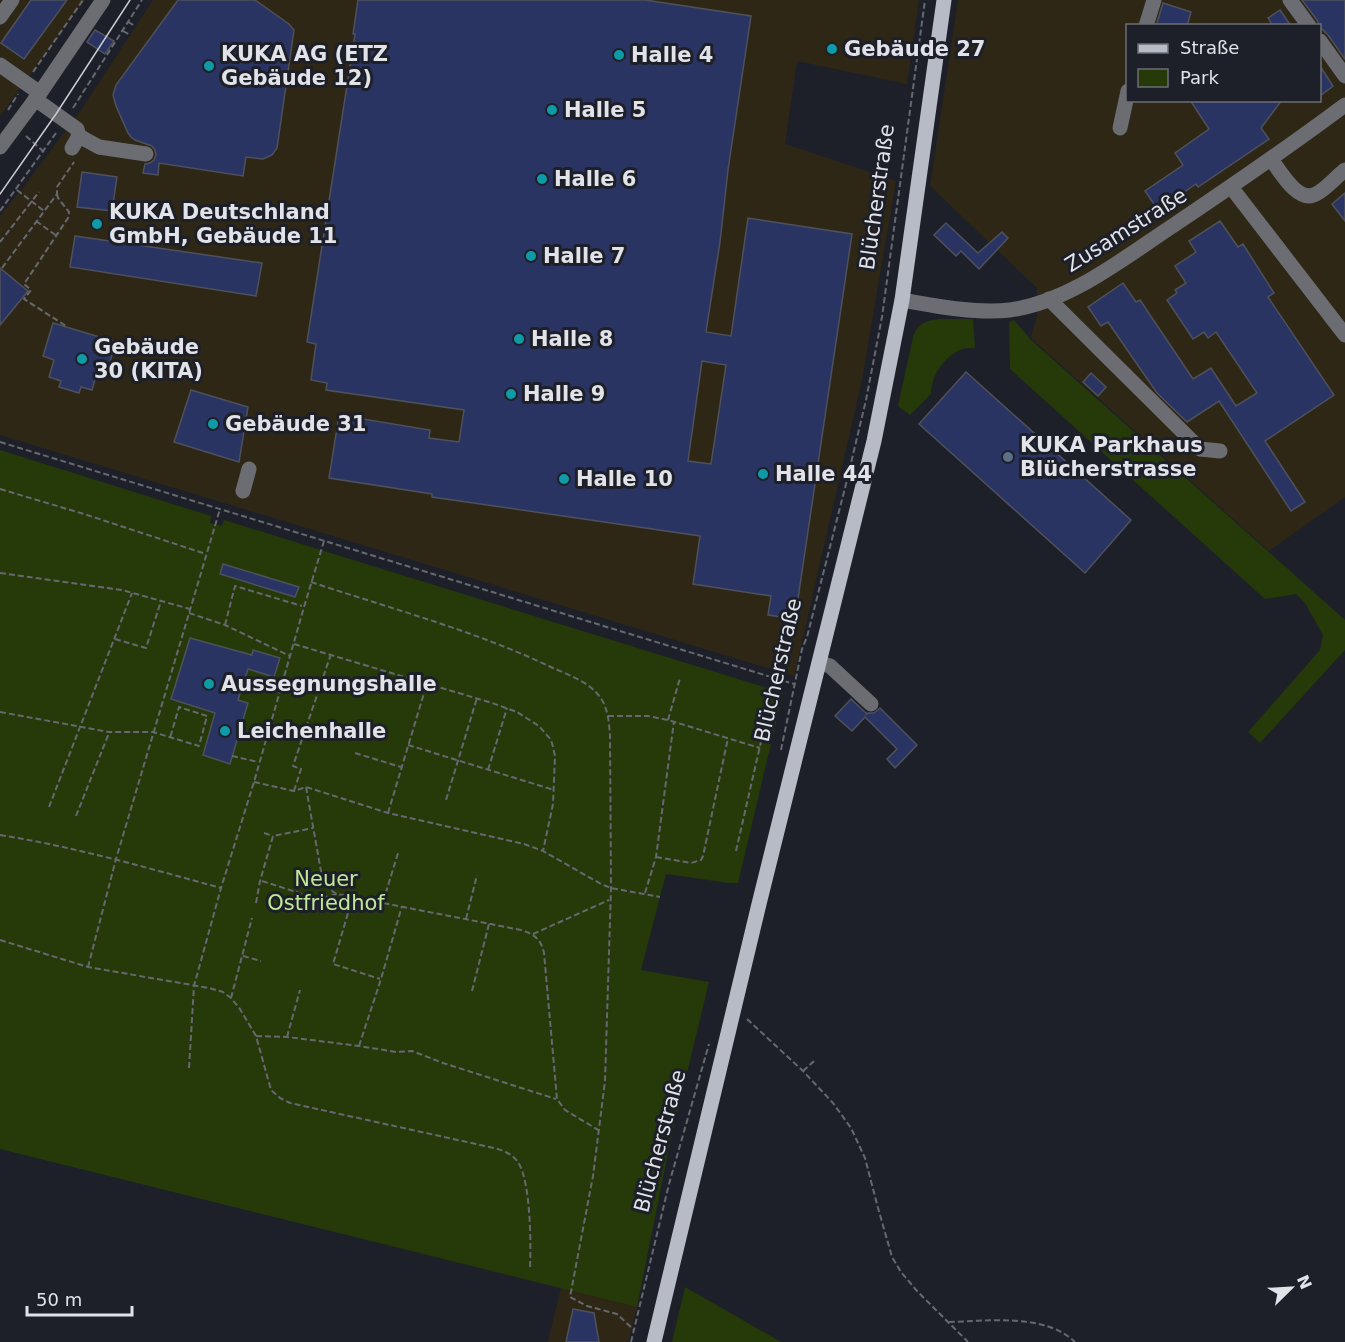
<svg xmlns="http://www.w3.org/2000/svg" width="1345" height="1342" font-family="'DejaVu Sans',sans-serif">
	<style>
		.industrial { fill: #2f2716; fill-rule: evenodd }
		.green { fill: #253909 }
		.building { fill: #2a3462; stroke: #4e515b; stroke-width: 1.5; fill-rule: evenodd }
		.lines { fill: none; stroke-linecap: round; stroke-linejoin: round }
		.path { stroke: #666870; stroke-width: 2; stroke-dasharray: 6 3; stroke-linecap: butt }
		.minor { stroke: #6b6d72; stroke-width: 15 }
		.major { stroke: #b7bbc5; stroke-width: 15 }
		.tram { stroke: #c9cbd2; stroke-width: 1.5 }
		.culture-dot { fill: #0f9aa8; stroke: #1e2029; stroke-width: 2 }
		.service-dot { fill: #5c6f8a; stroke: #1e2029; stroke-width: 2 }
		.labels { text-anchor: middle; stroke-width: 6; stroke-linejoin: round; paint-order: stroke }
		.poi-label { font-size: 21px; font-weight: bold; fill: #e1e3e9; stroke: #1e2029; text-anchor: start }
		.street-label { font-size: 21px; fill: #e1e3e9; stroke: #1e2029 }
		.park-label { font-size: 21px; fill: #c0e899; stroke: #1e2029 }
	</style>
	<rect width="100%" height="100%" fill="#1e2029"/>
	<g class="industrial">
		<path d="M 0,0 L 85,0 L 0,116 Z"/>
		<path d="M 153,0 L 919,0 L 907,84 L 797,61 L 785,144 L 896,181 L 862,380 L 794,676 L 0,435 L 0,216 L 25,185 L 81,110 Z"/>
		<path d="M 958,0 L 1345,0 L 1345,497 L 1269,551 L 1031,338 L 1037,315 L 1037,288 L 930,186 ZM 1128,26 L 1320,26 L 1320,100 L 1128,100 Z"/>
		<path d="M 561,1288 L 637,1307 L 628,1342 L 548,1342 Z"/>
	</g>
	<g class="green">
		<path d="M 939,319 L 973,319 L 975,348 C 970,348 964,348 960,350 C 943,358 931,376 931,394 L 910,415 L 898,406 L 913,337 C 918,323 925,321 939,319 Z"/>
		<path d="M 1014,320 L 1031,340 L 1345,620 L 1345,650 L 1260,743 L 1248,732 L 1320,650 L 1323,635 L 1305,603 L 1296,594 L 1265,599 L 1010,369 L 1009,322 Z"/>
		<path d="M 0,450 L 211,516 L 210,523 L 222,526 L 224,520 L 783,693 L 738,883 L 729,883 L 666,874 L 641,970 L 709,982 L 670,1143 L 637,1307 L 0,1149 Z"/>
		<path d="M 685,1287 L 781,1342 L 672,1342 Z"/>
	</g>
	<g class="building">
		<path d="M 31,0 L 67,0 L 24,59 L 1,43 Z"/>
		<path d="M 178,0 L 255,0 L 289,24 L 294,30 L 277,148 L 272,155 L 263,159 L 246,157 L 243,176 L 159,163 L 158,175 L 143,173 L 145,164 L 150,163 L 154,160 L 156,155 L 155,150 L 152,146 L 135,140 L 131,137 L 128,133 L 116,106 L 113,95 L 116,85 Z"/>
		<path d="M 358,0 L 645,0 L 751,16 L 728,170 L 720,242 L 706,332 L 731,336 L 748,218 L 852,234 L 795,619 L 768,615 L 771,596 L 693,584 L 700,536 L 432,497 L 432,494 L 329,478 L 339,415 L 430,430 L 429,438 L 459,442 L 464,410 L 326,390 L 327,383 L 311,380 L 316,344 L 307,342 L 355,34 L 353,34 ZM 702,361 L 726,365 L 711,464 L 688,461 Z"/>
		<path d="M 1302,0 L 1345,0 L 1345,59 L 1328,35 L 1320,27 L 1317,20 Z"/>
		<path d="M 1163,3 L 1191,12 L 1187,26 L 1156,26 Z"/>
		<path d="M 1280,10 L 1291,26 L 1273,26 L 1268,18 Z"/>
		<path d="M 95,30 L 114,41 L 105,54 L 87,42 Z"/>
		<path d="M 1320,66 L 1333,86 L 1320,96 Z"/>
		<path d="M 1190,100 L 1282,100 L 1261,128 L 1269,139 L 1198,187 L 1196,184 L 1158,210 L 1145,191 L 1183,165 L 1175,153 L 1209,129 Z"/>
		<path d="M 82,172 L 117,177 L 112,211 L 77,207 Z"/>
		<path d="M 1345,193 L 1345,221 L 1332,204 Z"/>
		<path d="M 1220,221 L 1238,247 L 1243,244 L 1274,293 L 1268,297 L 1334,395 L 1265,441 L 1305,502 L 1291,511 L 1219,401 L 1187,422 L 1157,393 L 1108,322 L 1101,326 L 1088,307 L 1123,283 L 1136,302 L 1140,300 L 1193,379 L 1211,368 L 1236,406 L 1257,393 L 1216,332 L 1208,338 L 1204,332 L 1193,339 L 1167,300 L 1177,293 L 1175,290 L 1186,283 L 1175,266 L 1196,252 L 1189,241 Z"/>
		<path d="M 946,223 L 978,253 L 1002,232 L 1008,238 L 979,269 L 961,251 L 956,256 L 934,235 Z"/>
		<path d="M 75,236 L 262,263 L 256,296 L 70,267 Z"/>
		<path d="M 0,268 L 28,291 L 0,325 Z"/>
		<path d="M 53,323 L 116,342 L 108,368 L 99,365 L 92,390 L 81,387 L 79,393 L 59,387 L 61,381 L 49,377 L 54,360 L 43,356 Z"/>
		<path d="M 966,372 L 1131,520 L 1085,573 L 919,424 Z"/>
		<path d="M 1091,373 L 1106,387 L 1098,396 L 1083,382 Z"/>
		<path d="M 191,390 L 248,407 L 239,462 L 174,442 Z"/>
		<path d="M 223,564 L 299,587 L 295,597 L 220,574 Z"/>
		<path d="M 190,638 L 252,655 L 253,650 L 280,658 L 274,677 L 248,669 L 238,700 L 248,703 L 230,764 L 203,755 L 215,713 L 171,699 Z"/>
		<path d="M 851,699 L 867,714 L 866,715 L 868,713 L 874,713 L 880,708 L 917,745 L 895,768 L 887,759 L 897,749 L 865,717 L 852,731 L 835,716 Z"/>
		<path d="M 573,1309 L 594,1313 L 599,1342 L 566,1342 Z"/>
	</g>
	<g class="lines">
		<g class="path">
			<path d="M 128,22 L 135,26"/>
			<path d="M 123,31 L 130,35"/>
			<path d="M 33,72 L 83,0"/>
			<path d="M 73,108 L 142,0"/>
			<path d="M 8,110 L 18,94"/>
			<path d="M 26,136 L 44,152"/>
			<path d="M 17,190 L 44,211"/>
			<path d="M 57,194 L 58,198 L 69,212 L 68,218 L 24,284 L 31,290 L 24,299 L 66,326"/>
			<path d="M 0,211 L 56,133"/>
			<path d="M 36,221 L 57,236"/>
			<path d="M 0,242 L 39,192"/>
			<path d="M 2,268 L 57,194 L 57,187 L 74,162"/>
			<path d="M 0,442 L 794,684"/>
			<path d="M 0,489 L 84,514 L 206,554"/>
			<path d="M 0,573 L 122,590 L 190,609"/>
			<path d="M 311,582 C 392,609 476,631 553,668 C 569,675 589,682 600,697 C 608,708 609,722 610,736 L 611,888 L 605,1081 L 593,1176 L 570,1297 L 587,1306 L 617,1314 L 634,1330"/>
			<path d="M 189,613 L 225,625 L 290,656"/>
			<path d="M 225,625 L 235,586 L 302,606"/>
			<path d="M 115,639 L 146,648 L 161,601"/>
			<path d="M 294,644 L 492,703 L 517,712 L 539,726 L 551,740 L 553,747 L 555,756 L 553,804 L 543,851"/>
			<path d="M 0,712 L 109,732 L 153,732 L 199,746 L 207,716 L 179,707 L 170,738"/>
			<path d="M 608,716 L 648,716 L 668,720 L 760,748"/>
			<path d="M 668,720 L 680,678"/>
			<path d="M 408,745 L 554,790"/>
			<path d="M 781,750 L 802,649 L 807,637 L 846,484 L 866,400 L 882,317 L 925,0"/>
			<path d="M 355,753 L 401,767"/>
			<path d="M 232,756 L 258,762"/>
			<path d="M 488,770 L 507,708"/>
			<path d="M 254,782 L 294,791 L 306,787 L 388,813 L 524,844 L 543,851 L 601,884 L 611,888 L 660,897"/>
			<path d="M 306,787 L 322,877 C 325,885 329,890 337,894 L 521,930 C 534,934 541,939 544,953 L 557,1099 L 565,1110 L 600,1131"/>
			<path d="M 294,791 L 301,769 L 293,766 L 331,654"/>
			<path d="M 446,800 L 477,698"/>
			<path d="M 49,807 L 132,593"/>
			<path d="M 388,813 L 427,683"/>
			<path d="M 76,816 L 109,733"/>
			<path d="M 264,833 L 273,836"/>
			<path d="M 0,835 C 75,847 148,868 221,888"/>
			<path d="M 736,851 L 765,724"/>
			<path d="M 656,857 L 691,863 L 701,860 L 703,856 L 728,738"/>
			<path d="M 262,881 L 318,899 L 337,894"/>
			<path d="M 645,893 L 656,857 L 674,721"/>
			<path d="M 353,896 L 333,964 L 380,979"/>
			<path d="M 383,902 L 398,853"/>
			<path d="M 256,903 L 260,881 L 273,836 L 313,828"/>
			<path d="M 466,919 L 477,875"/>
			<path d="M 533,934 L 609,900"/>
			<path d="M 0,940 L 88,967 L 209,988 L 223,992 L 231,998 L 240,1009 L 256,1036 L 271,1090 L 280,1098 L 290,1103 L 494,1148 C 503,1150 512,1154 518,1162 C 531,1182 531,1245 530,1269"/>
			<path d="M 243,956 L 261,961"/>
			<path d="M 88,967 L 116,859 L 220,509"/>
			<path d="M 472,991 L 489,924"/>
			<path d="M 231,998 L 252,918"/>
			<path d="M 747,1019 L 803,1071 L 833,1103 L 851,1128 L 865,1158 L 878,1208 L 892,1257 L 901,1272 L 917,1291 L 968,1342"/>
			<path d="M 256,1036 L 287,1037 L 359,1046 L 396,1052 L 412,1051 L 443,1063 L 556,1099"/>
			<path d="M 287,1037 L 300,990"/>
			<path d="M 359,1046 L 381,979 L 402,906"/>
			<path d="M 189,1068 L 194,986 L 221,888 L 254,782 L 304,607 L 324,541"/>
			<path d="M 803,1071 L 814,1061"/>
			<path d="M 949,1322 C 988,1321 1045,1313 1075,1342"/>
			<path d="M 631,1342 L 669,1184 L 709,1044"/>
		</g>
		<g class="minor">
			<path d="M 1290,0 L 1309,26"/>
			<path d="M 0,17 L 12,0"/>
			<path d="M 1146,26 L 1154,0"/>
			<path d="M 1320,41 L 1345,76"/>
			<path d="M 0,65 L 40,93"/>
			<path d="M 35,99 L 77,129 L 79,136 L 72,148"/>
			<path d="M 1120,128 L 1128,91"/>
			<path d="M 79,136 L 99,147 L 146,154"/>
			<path d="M 0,147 L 40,93 L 103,0"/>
			<path d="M 1271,159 C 1280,171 1298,204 1316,194 C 1326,189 1336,177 1345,170"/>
			<path d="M 1231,187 L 1345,335"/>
			<path d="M 1049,299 L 1200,449 L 1220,451"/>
			<path d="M 902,300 C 935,306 976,314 1010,310 C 1070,302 1125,257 1174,225 C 1232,186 1289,147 1345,105"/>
			<path d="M 243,491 L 249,469"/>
			<path d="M 820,663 L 830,666 L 871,704"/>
		</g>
		<path class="major" d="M 654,1342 L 759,904 L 874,441 L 902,300 L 944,0"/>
		<path class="tram" d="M 0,194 L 56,114 L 130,0"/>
	</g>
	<g class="culture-dot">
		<circle cx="832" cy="49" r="6"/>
		<circle cx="619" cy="55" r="6"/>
		<circle cx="209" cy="66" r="6"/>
		<circle cx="552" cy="110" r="6"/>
		<circle cx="542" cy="179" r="6"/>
		<circle cx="97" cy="224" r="6"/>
		<circle cx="531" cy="256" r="6"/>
		<circle cx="519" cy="339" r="6"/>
		<circle cx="82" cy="359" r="6"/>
		<circle cx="511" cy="394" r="6"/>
		<circle cx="213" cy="424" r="6"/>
		<circle cx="763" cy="474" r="6"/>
		<circle cx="564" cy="479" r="6"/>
		<circle cx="209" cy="684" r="6"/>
		<circle cx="225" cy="731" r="6"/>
	</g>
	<circle class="service-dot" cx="1008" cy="457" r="6"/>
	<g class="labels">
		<g class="poi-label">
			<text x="844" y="56">Gebäude 27</text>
			<text x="221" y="61">KUKA AG (ETZ<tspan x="221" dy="24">Gebäude 12)</tspan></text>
			<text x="631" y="62">Halle 4</text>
			<text x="564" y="117">Halle 5</text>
			<text x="554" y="186">Halle 6</text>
			<text x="109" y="219">KUKA Deutschland<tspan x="109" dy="24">GmbH, Gebäude 11</tspan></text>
			<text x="543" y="263">Halle 7</text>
			<text x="531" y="346">Halle 8</text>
			<text x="94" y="354">Gebäude<tspan x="94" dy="24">30 (KITA)</tspan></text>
			<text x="523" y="401">Halle 9</text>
			<text x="225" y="431">Gebäude 31</text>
			<text x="1020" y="452">KUKA Parkhaus<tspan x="1020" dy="24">Blücherstrasse</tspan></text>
			<text x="775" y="481">Halle 44</text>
			<text x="576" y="486">Halle 10</text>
			<text x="221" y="691">Aussegnungshalle</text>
			<text x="237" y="738">Leichenhalle</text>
		</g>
		<g class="street-label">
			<text transform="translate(877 197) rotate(-82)" y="7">Blücherstraße</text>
			<text transform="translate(1126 230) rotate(-32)" y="7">Zusamstraße</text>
			<text transform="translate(778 670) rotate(-77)" y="7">Blücherstraße</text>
			<text transform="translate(660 1141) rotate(-75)" y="7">Blücherstraße</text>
		</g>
		<g class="park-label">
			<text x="326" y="886">Neuer<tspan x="326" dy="24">Ostfriedhof</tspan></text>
		</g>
	</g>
	<rect x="1126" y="24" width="195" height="78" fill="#1e2029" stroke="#6c6e76" stroke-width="1.5"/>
	<rect x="1138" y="44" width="30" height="9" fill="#b7bbc5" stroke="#6c6e76" stroke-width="1.5"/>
	<text x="1180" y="54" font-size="18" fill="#e1e3e9">Straße</text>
	<rect x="1138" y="69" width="30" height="18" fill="#253909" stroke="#6c6e76" stroke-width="1.5"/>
	<text x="1180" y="84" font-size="18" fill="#e1e3e9">Park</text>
	<g transform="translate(1291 1288) rotate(66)" stroke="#1e2029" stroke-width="4.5" paint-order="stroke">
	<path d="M0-4.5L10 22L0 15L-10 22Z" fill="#e1e3e9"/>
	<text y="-9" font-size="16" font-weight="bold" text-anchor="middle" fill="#e1e3e9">N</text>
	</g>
	<path d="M27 1306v9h105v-9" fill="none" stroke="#e1e3e9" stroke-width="3"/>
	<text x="36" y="1306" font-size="18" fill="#e1e3e9" stroke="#1e2029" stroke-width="4.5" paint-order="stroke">50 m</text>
</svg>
